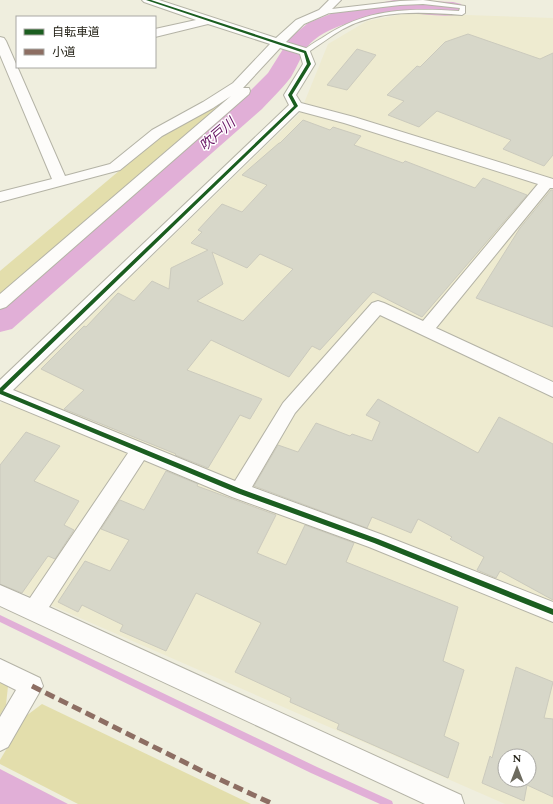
<svg xmlns="http://www.w3.org/2000/svg" width="553" height="804" font-family="Spectral,'Noto Sans JP',serif">
	<style>
		.built { fill: #eeebd0; fill-rule: evenodd }
		.green { fill: #e3deac }
		.water { fill: #e1afd7 }
		.lines { fill: none; stroke-linecap: round; stroke-linejoin: round }
		.stream { fill: #e1afd7; fill-rule: evenodd }
		.river { fill: #e1afd7; fill-rule: evenodd }
		.building { fill: #d7d7c9; stroke: #cbcabd; fill-rule: evenodd }
		.lane-casing { stroke: #b4b3a6; stroke-width: 2 }
		.street-casing { stroke: #b4b3a6; stroke-width: 2 }
		.lane { fill: #fdfcfa; fill-rule: evenodd }
		.street { fill: #fdfcfa; fill-rule: evenodd }
		.quiet { stroke: #8d6e63; stroke-width: 5; stroke-dasharray: 10 5; stroke-linecap: butt }
		.cycleway-casing { stroke: #fff; stroke-width: 3 }
		.cycleway { fill: #1b5e20; fill-rule: evenodd }
		.labels { text-anchor: middle; stroke-width: 3; stroke-linejoin: round; paint-order: stroke }
		.far-water-label { font-size: 14px; font-style: italic; fill: #681464; stroke: #fff }
	</style>
	<rect width="100%" height="100%" fill="#efeede"/>
	<path class="built" d="M 408,13 L 553,18 L 553,804 L 505,804 L 0,583 L 0,404 L 300,113 L 328,44 L 367,21 ZM 505,756 L 529,756 L 529,780 L 505,780 Z"/>
	<g class="green">
		<path d="M 246,84 L 0,298 L 0,271 L 163,134 Z"/>
		<path d="M 0,681 L 8,686 L 6,705 L 0,715 Z"/>
		<path d="M 42,704 L 251,804 L 78,804 L 0,764 L 0,760 L 26,716 Z"/>
	</g>
	<path class="water" d="M 0,769 L 68,804 L 0,804 Z"/>
	<g class="lines">
		<path class="stream" d="M 0,615 L 317,767 L 392,801 L 393,804 L 380,804 L 311,773 L 0,622 Z"/>
		<path class="river" d="M 394,0 L 453,2 L 461,4 L 464,9 L 461,14 C 440,19 416,11 394,14 C 367,17 325,25 307,47 C 301,56 297,67 291,77 C 283,88 272,98 262,109 L 12,329 L 0,332 L 0,302 L 244,97 L 268,73 L 290,38 L 308,23 L 333,13 Z"/>
	</g>
	<g class="building">
		<path d="M 468,34 L 540,59 L 553,53 L 553,155 L 544,166 L 503,149 L 511,140 L 437,111 L 419,127 L 388,115 L 404,101 L 387,95 L 417,66 L 420,67 L 445,42 Z"/>
		<path d="M 357,49 L 376,55 L 347,90 L 327,85 Z"/>
		<path d="M 303,120 L 330,130 L 333,127 L 361,136 L 354,145 L 403,163 L 405,161 L 475,188 L 483,178 L 527,195 L 422,317 L 373,292 L 320,350 L 312,346 L 289,377 L 211,340 L 187,370 L 262,399 L 250,419 L 240,415 L 208,468 L 175,455 L 176,454 L 64,409 L 84,390 L 41,369 L 84,326 L 86,327 L 118,293 L 134,301 L 152,281 L 169,289 L 171,268 L 208,250 L 191,243 L 202,232 L 198,230 L 222,204 L 242,212 L 267,185 L 242,175 L 279,143 L 280,143 ZM 212,252 L 247,268 L 260,254 L 293,269 L 243,321 L 197,301 L 223,284 Z"/>
		<path d="M 551,190 L 553,190 L 553,327 L 476,298 L 520,228 Z"/>
		<path d="M 378,399 L 478,453 L 499,417 L 553,444 L 553,600 L 500,571 L 496,578 L 477,570 L 484,557 L 450,539 L 452,537 L 418,519 L 411,533 L 372,517 L 367,528 L 254,486 L 278,445 L 298,452 L 316,423 L 350,436 L 352,434 L 372,441 L 380,422 L 366,415 Z"/>
		<path d="M 26,432 L 60,446 L 34,481 L 79,501 L 64,525 L 74,530 L 55,559 L 48,556 L 22,593 L 0,584 L 0,465 Z"/>
		<path d="M 166,471 L 198,484 L 197,486 L 276,515 L 257,553 L 286,565 L 305,525 L 354,543 L 346,562 L 458,607 L 443,661 L 464,670 L 444,736 L 459,743 L 448,778 L 337,729 L 339,724 L 290,702 L 291,698 L 235,672 L 261,623 L 196,593 L 166,651 L 120,631 L 123,625 L 82,605 L 78,612 L 58,602 L 85,561 L 110,571 L 129,540 L 101,529 L 120,500 L 144,510 Z"/>
		<path d="M 516,667 L 553,682 L 544,718 L 553,719 L 553,797 L 527,785 L 524,801 L 482,783 L 490,756 L 492,758 ZM 505,756 L 529,756 L 529,780 L 505,780 Z"/>
	</g>
	<g class="lines">
		<g class="lane-casing">
			<path id="lane" d="M 423,0 L 465,6 L 465,13 L 462,15 C 422,12 380,9 343,29 C 331,36 319,45 307,53 L 302,52 C 308,46 315,42 322,38 C 366,8 408,8 459,11 L 460,8 L 423,4 L 400,5 L 323,14 L 320,12 L 323,10 L 400,1 Z"/>
		</g>
		<g class="street-casing">
			<g id="street">
				<path d="M 142,0 L 159,0 L 276,38 L 296,20 L 319,10 L 329,0 L 341,0 L 327,14 L 304,24 L 286,42 L 309,49 L 315,64 L 296,95 L 301,103 L 354,117 L 553,179 L 553,188 L 550,188 L 436,328 L 553,382 L 553,397 L 380,315 L 295,413 L 252,487 L 383,535 L 553,602 L 553,622 L 369,547 L 232,497 L 144,460 L 49,607 L 461,795 L 464,804 L 425,804 L 0,606 L 0,585 L 30,598 L 128,453 L 0,400 L 0,380 L 289,105 L 284,95 L 303,64 L 300,54 L 280,48 L 243,88 L 249,88 L 250,91 L 249,94 L 6,307 L 0,309 L 0,294 L 231,96 L 213,108 L 162,136 L 120,170 L 0,202 L 0,192 L 52,179 L 0,55 L 0,37 L 4,38 L 6,41 L 65,176 L 110,164 L 152,130 L 203,102 L 233,83 L 270,44 L 208,24 L 155,37 L 155,29 L 196,20 L 144,2 ZM 299,111 L 344,123 L 538,184 L 423,321 L 384,303 L 378,301 L 372,303 L 283,403 L 235,481 L 13,390 Z"/>
				<path d="M 0,659 L 40,678 L 43,686 L 8,747 L 0,751 L 0,717 L 16,690 L 0,682 Z"/>
			</g>
		</g>
		<use href="#lane" class="lane"/>
		<use href="#street" class="street"/>
		<path class="quiet" d="M 32,686 L 208,774 L 273,804"/>
		<g class="cycleway-casing">
			<path id="cycleway" d="M 146,0 L 151,0 L 306,51 L 311,64 L 292,95 L 298,106 L 3,391 L 241,489 L 378,539 L 553,609 L 553,615 L 374,543 L 237,493 L 0,394 L 0,388 L 294,106 L 288,95 L 307,64 L 304,53 Z"/>
		</g>
		<use href="#cycleway" class="cycleway"/>
	</g>
	<g class="labels">
		<g class="far-water-label">
			<text transform="translate(217 134) rotate(-41)" y="5">吹戸川</text>
		</g>
	</g>
	<rect x="16" y="16" width="140" height="52" fill="#ffffff" stroke="#a9a8a3"/>
	<rect x="24" y="29" width="20" height="6" fill="#1b5e20" stroke="#a9a8a3"/>
	<text x="52" y="36" font-size="12" fill="#27251a">自転車道</text>
	<rect x="24" y="49" width="20" height="6" fill="#8d6e63" stroke="#a9a8a3"/>
	<text x="52" y="56" font-size="12" fill="#27251a">小道</text>
	<g transform="translate(517 768)"><circle r="19" fill="#ffffff" stroke="#a9a8a3"/>
	<path d="M0-3L7 15L0 10L-7 15Z" fill="#6d6b5f"/>
	<text y="-6" font-size="11" font-weight="bold" text-anchor="middle" fill="#27251a">N</text>
	</g>
</svg>
